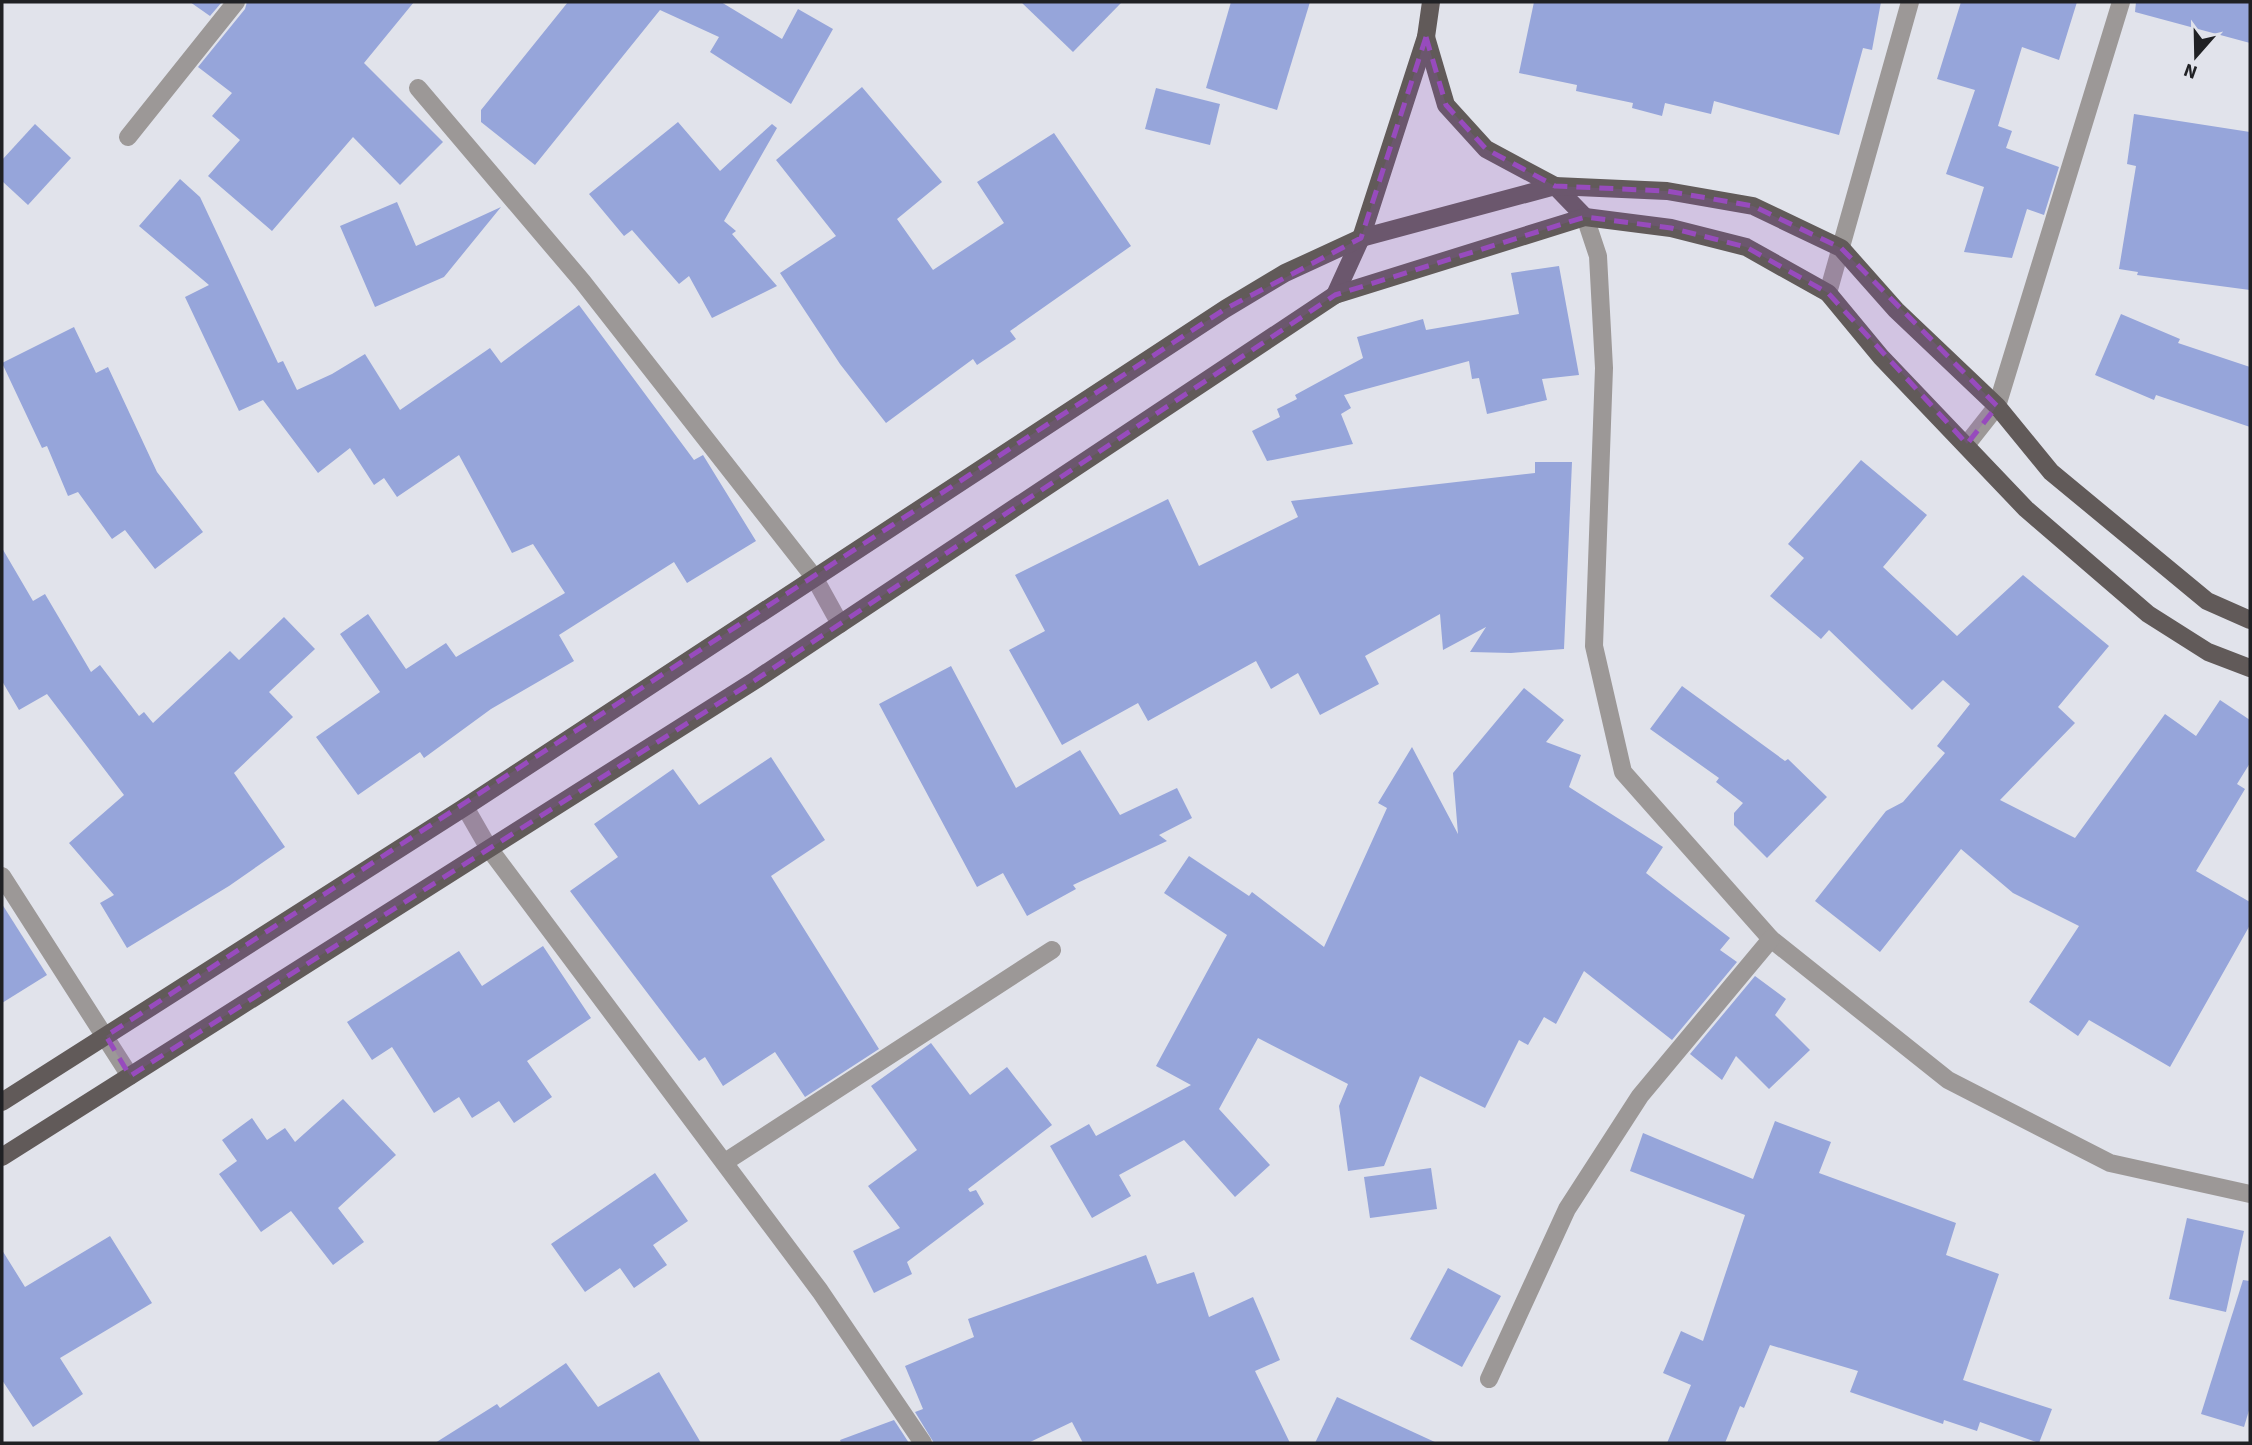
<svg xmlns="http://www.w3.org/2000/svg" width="2252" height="1445" font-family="'Source Sans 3',sans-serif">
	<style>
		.building { fill: #96a5da }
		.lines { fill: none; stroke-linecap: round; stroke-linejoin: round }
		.minor { stroke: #9c9897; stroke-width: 18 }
		.major { stroke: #615a59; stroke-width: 18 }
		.marked { fill: #974bbd; fill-opacity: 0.2; stroke: #974bbd; stroke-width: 5; stroke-dasharray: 14 9; stroke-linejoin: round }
	</style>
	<rect width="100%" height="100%" fill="#e1e3eb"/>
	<g class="building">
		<path d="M 190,2 L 222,2 L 210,16 Z"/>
		<path d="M 247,2 L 414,2 L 364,63 L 443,142 L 400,185 L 353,137 L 272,231 L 208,176 L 240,140 L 212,116 L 232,93 L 198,67 L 245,9 Z"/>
		<path d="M 568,2 L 721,2 L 782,39 L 798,9 L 833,29 L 791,104 L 710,52 L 719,37 L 660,10 L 535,165 L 481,122 L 481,110 Z"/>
		<path d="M 1021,2 L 1122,2 L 1073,52 Z"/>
		<path d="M 1231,2 L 1310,2 L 1277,110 L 1206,88 Z"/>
		<path d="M 1534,2 L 1881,2 L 1872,50 L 1863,48 L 1839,135 L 1714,101 L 1711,114 L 1665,103 L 1662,116 L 1632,108 L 1633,103 L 1576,91 L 1577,85 L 1519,73 Z"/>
		<path d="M 1961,2 L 2077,2 L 2059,60 L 2022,47 L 1998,126 L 2012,131 L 2006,148 L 2059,167 L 2044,215 L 2027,209 L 2012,258 L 1964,252 L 1984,187 L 1946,174 L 1975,90 L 1937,79 Z"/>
		<path d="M 2136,2 L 2250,2 L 2250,43 L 2135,12 Z"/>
		<path d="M 862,87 L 942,182 L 897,219 L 933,270 L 1004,223 L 977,182 L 1054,133 L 1131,246 L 1010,331 L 1016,339 L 977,365 L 973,359 L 886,423 L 840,364 L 780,273 L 836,236 L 776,160 Z"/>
		<path d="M 1156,88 L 1220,104 L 1210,145 L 1145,129 Z"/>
		<path d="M 2134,114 L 2250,132 L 2250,290 L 2137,275 L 2138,272 L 2119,269 L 2136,166 L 2127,164 Z"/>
		<path d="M 678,122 L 720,171 L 772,124 L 777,128 L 724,221 L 736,231 L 732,234 L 777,286 L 712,318 L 689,276 L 679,284 L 632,230 L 624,236 L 589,194 Z"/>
		<path d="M 35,124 L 71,158 L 28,205 L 2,181 L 2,160 Z"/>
		<path d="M 180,179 L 200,197 L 278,363 L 283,361 L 297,390 L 332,374 L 365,354 L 400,410 L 490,348 L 501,363 L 579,305 L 694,460 L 703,455 L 756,541 L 687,583 L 674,562 L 559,635 L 574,661 L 491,709 L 424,758 L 420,752 L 358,795 L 316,737 L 380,692 L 340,634 L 368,614 L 406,669 L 446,643 L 456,657 L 565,593 L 533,544 L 512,553 L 459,455 L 397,497 L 384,478 L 374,485 L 350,448 L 318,473 L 263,400 L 239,411 L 185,297 L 209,285 L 139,226 Z"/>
		<path d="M 397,202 L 416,246 L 501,207 L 444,277 L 375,307 L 340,226 Z"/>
		<path d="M 1559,266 L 1579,375 L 1542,379 L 1547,400 L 1487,414 L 1479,378 L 1472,379 L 1469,361 L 1344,395 L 1351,408 L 1341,414 L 1353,444 L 1267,461 L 1252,431 L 1280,417 L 1277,409 L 1297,399 L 1295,395 L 1363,358 L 1357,337 L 1423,319 L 1426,330 L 1519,314 L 1511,273 Z"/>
		<path d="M 2121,314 L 2180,339 L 2178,343 L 2250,367 L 2250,427 L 2156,395 L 2154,400 L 2095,375 Z"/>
		<path d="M 74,327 L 96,373 L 108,367 L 157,472 L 203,532 L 155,569 L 125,530 L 112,539 L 78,492 L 68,496 L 47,446 L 42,448 L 2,363 Z"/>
		<path d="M 1861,460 L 1927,515 L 1883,567 L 1957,636 L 2023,575 L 2109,646 L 2058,707 L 2075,723 L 2000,800 L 2075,838 L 2165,714 L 2196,736 L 2220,700 L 2250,720 L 2250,763 L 2237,784 L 2245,789 L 2196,871 L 2250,902 L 2250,925 L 2170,1067 L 2089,1020 L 2078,1036 L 2029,1002 L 2079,926 L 2013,893 L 1961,849 L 1880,952 L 1815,901 L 1886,811 L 1903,802 L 1945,753 L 1937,746 L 1970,704 L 1943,680 L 1912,710 L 1829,630 L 1821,639 L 1770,596 L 1804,558 L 1788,544 Z"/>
		<path d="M 1535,462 L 1572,462 L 1564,649 L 1511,653 L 1470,652 L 1486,627 L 1443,650 L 1440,614 L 1365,656 L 1379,684 L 1320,715 L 1298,673 L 1271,689 L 1256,661 L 1148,721 L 1138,703 L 1062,745 L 1009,650 L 1045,631 L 1015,575 L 1168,499 L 1199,566 L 1298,517 L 1291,501 L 1535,473 Z"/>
		<path d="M 2,548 L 33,601 L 45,594 L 91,672 L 100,665 L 139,716 L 144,712 L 153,723 L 230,651 L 239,660 L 284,617 L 315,649 L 269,692 L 293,717 L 234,773 L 285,847 L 229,886 L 127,948 L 100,903 L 114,895 L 69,843 L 124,795 L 47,694 L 19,710 L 2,681 Z"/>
		<path d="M 951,666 L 1016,788 L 1080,750 L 1120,815 L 1177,788 L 1192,818 L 1159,835 L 1167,841 L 1073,885 L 1076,889 L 1027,916 L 1003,873 L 977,887 L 879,704 Z"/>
		<path d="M 1682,686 L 1785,761 L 1788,759 L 1827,797 L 1767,858 L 1734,825 L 1734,813 L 1743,803 L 1716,782 L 1719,778 L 1650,729 Z"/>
		<path d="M 1524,688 L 1564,720 L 1546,742 L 1581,755 L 1569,787 L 1663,847 L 1646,873 L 1730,938 L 1720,950 L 1737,962 L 1672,1040 L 1584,971 L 1556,1024 L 1544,1017 L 1528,1045 L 1519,1040 L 1485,1108 L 1420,1076 L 1384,1166 L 1348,1171 L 1339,1106 L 1348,1084 L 1258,1038 L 1219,1109 L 1270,1165 L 1235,1197 L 1184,1140 L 1119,1175 L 1131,1196 L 1092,1218 L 1050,1146 L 1089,1124 L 1096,1136 L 1191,1085 L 1156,1066 L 1227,935 L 1164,893 L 1189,856 L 1249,896 L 1252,892 L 1324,947 L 1387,808 L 1378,803 L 1412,747 L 1458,834 L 1453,773 Z"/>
		<path d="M 771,757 L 825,840 L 771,876 L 879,1049 L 805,1097 L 775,1052 L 723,1086 L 705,1057 L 699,1061 L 570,891 L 618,857 L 594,824 L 673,769 L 699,805 Z"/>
		<path d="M 2,904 L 47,975 L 2,1003 Z"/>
		<path d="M 543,946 L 591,1018 L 527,1061 L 552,1097 L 514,1123 L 499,1101 L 472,1118 L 459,1097 L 434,1113 L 392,1047 L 372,1060 L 347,1022 L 459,951 L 482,986 Z"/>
		<path d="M 1755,976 L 1786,999 L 1775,1015 L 1810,1050 L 1769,1089 L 1736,1056 L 1722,1080 L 1690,1054 Z"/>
		<path d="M 931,1043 L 970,1095 L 1007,1067 L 1052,1125 L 968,1189 L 970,1192 L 976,1190 L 984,1204 L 907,1262 L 912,1274 L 874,1293 L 853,1251 L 900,1228 L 868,1186 L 917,1150 L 871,1086 Z"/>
		<path d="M 343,1099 L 396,1155 L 338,1208 L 364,1242 L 333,1265 L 291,1211 L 261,1232 L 219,1174 L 237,1161 L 222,1140 L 252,1118 L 267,1140 L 285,1128 L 295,1142 Z"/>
		<path d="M 1775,1121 L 1831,1142 L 1819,1173 L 1956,1223 L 1946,1255 L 1999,1274 L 1963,1380 L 2052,1409 L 2039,1443 L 1980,1422 L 1977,1431 L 1944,1420 L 1943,1424 L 1850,1392 L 1858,1371 L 1770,1345 L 1744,1408 L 1740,1406 L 1725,1443 L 1667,1443 L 1691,1385 L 1663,1373 L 1681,1331 L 1703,1341 L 1745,1215 L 1630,1171 L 1643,1133 L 1753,1179 Z"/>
		<path d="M 1431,1168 L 1437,1209 L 1370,1218 L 1364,1177 Z"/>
		<path d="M 655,1173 L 688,1221 L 653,1245 L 667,1265 L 634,1288 L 620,1268 L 585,1292 L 551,1244 Z"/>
		<path d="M 2187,1218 L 2244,1231 L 2226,1312 L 2169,1299 Z"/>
		<path d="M 110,1236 L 152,1303 L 60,1358 L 83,1394 L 33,1427 L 2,1380 L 2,1250 L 25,1287 Z"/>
		<path d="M 1146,1255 L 1157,1284 L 1194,1272 L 1209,1317 L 1253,1297 L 1280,1360 L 1255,1371 L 1290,1443 L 1083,1443 L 1072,1422 L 1028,1443 L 934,1443 L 915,1412 L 923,1409 L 905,1366 L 974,1337 L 968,1319 Z"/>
		<path d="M 1448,1268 L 1501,1296 L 1462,1367 L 1410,1339 Z"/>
		<path d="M 2243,1280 L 2250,1281 L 2250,1407 L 2244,1427 L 2201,1414 Z"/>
		<path d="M 566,1363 L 598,1407 L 659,1372 L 701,1443 L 435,1443 L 497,1404 L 500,1408 Z"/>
		<path d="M 1337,1397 L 1437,1443 L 1315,1443 Z"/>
		<path d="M 894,1420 L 909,1443 L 841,1443 L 840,1440 Z"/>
	</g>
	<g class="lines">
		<g class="minor">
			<path d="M 418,88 L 582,281 L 814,577 L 840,624"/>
			<path d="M 128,137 L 236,2"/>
			<path d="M 1585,217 L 1598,256 L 1604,368 L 1594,646 L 1623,772 L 1771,939 L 1948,1080 L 2110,1163 L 2250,1194"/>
			<path d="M 1828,293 L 1910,2"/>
			<path d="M 1967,444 L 1997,406 L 2121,2"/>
			<path d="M 465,807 L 488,847 L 820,1291 L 923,1443"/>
			<path d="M 2,876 L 130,1076"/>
			<path d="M 725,1162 L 1052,950"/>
			<path d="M 1489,1379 L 1567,1209 L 1640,1096 L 1771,939"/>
		</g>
		<g class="major">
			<path d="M 1426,37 L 1446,105 L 1486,149 L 1555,186 L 1585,217"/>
			<path d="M 1335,295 L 1361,238 L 1426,37 L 1431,2"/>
			<path d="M 2,1102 L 465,807 L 1225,309 L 1285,273 L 1361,238 L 1555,186 L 1667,191 L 1753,206 L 1841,248 L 1896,310 L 1997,406 L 2051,472 L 2207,601 L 2250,620"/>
			<path d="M 2,1157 L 754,681 L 1335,295 L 1585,217 L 1671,228 L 1746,247 L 1828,293 L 1881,357 L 2026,509 L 2148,614 L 2208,652 L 2250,668"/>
		</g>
	</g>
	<path class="marked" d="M 1426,37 L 1446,105 L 1486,149 L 1555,186 L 1667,191 L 1753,206 L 1841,248 L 1997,406 L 1967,444 L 1828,293 L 1746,247 L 1671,228 L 1585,217 L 1335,295 L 754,681 L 130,1076 L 106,1036 L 1225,309 L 1361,238 Z"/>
	<rect width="2252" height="1445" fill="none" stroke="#202124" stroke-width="7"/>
	<g transform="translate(2196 56) rotate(200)" stroke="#e1e3eb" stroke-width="5" paint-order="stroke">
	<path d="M0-5L12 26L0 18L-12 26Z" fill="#202124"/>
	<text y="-10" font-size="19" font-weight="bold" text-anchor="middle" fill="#202124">N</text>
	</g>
</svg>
